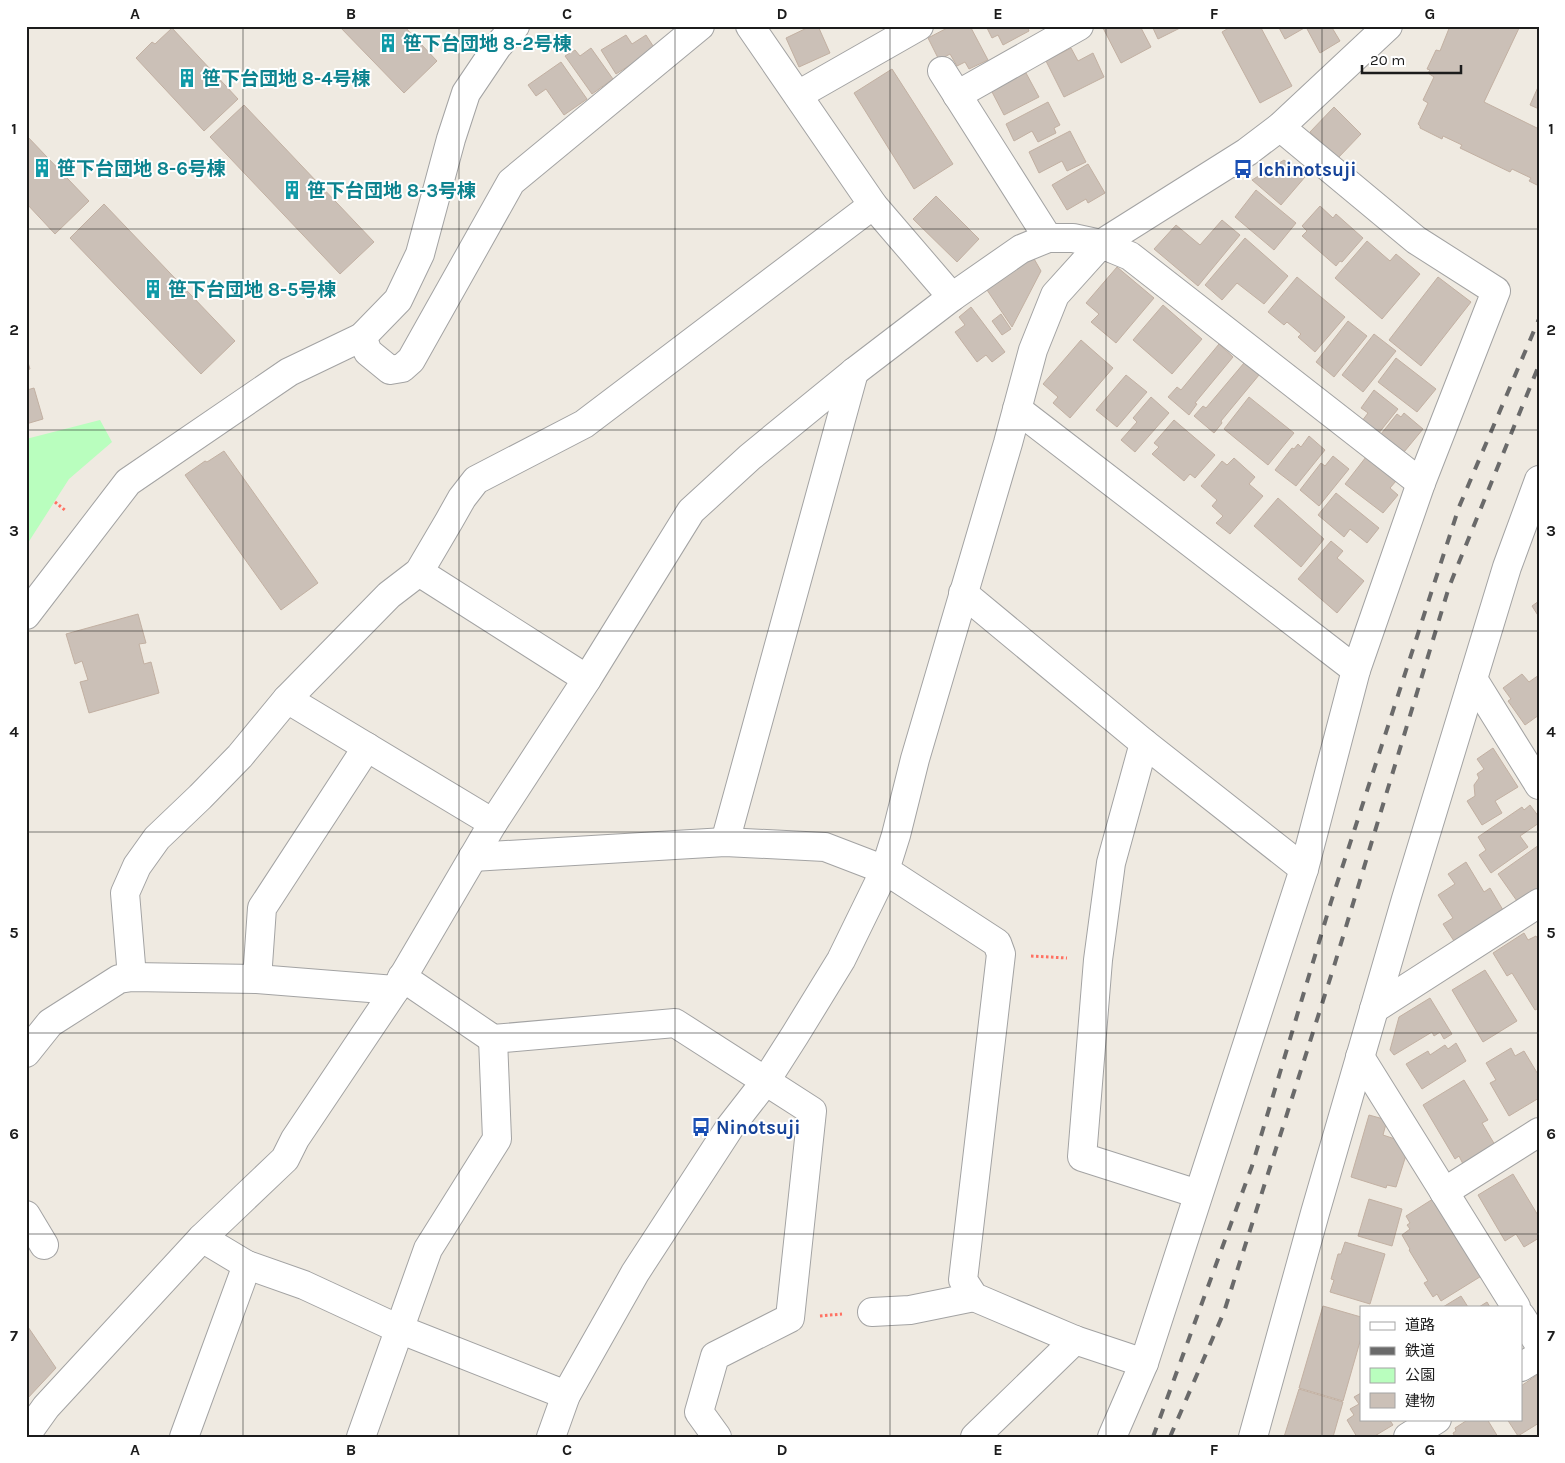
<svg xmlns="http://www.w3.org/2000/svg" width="1565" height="1463" font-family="Karla,'Noto Sans JP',sans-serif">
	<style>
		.park { fill: #b9febe }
		.building { fill: #cbc0b7; stroke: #c2b0a2 }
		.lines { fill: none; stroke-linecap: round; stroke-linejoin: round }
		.minor-casing { stroke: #a3a3a3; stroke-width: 30 }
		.path { stroke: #ff7162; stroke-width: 3; stroke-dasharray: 2.5 2.5; stroke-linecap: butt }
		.minor { stroke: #fff; stroke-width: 28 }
		.rail { stroke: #6a6a6a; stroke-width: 4; stroke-dasharray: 10 10; stroke-linecap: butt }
		.grid { fill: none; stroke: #1c1c1c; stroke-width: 1; stroke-opacity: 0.55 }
		.labels { text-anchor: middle; stroke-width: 4; stroke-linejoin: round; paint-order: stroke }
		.culture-label { font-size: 19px; font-weight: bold; fill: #0d838f; stroke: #fff; text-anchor: start }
		.transit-label { font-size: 19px; font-weight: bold; fill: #164399; stroke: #fff; text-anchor: start }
		.neatline { fill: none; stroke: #1c1c1c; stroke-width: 2 }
		.grid-label { font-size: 16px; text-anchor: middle; font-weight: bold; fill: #1c1c1c }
	</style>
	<rect width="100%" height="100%" fill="#efeae1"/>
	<path class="park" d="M 100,420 L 112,442 L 69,479 L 26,546 L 26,439 Z"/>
	<g class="building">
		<path d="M 339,26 L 404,26 L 437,61 L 404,93 Z"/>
		<path d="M 811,26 L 818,26 L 830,53 L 799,67 L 786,38 Z"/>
		<path d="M 951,26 L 970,26 L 988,60 L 969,69 L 965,62 L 957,66 L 950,54 L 939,60 L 928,38 Z"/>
		<path d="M 986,26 L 1027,26 L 1029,31 L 1003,45 L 998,35 L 992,38 Z"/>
		<path d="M 1102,26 L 1140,26 L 1151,47 L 1121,63 Z"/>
		<path d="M 1152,26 L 1182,26 L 1182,27 L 1158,39 Z"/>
		<path d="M 1232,26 L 1260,26 L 1292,86 L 1260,103 L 1222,32 Z"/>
		<path d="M 1278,26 L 1331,26 L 1340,41 L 1320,53 L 1306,27 L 1285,39 Z"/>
		<path d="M 1450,26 L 1520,26 L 1484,102 L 1539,129 L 1539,186 L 1529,181 L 1531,178 L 1512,169 L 1510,172 L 1460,148 L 1462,145 L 1443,136 L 1442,139 L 1420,128 L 1420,126 L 1418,124 L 1428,103 L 1423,100 L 1434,77 L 1428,73 L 1430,70 L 1427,69 L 1436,50 L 1440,51 Z"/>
		<path d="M 172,28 L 238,99 L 204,131 L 136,58 L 152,42 L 155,44 Z"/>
		<path d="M 626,35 L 632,44 L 646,35 L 655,49 L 616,74 L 601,50 Z"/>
		<path d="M 591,48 L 613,79 L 592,94 L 565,56 L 575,50 L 580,56 Z"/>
		<path d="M 1071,48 L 1078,61 L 1093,53 L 1104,77 L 1064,97 L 1046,61 Z"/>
		<path d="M 561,62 L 587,99 L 564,115 L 546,89 L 536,96 L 528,85 Z"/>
		<path d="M 892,69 L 953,164 L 914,189 L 854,93 Z"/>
		<path d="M 1026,73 L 1039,97 L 1004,115 L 991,90 Z"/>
		<path d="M 1539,85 L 1539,109 L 1530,105 Z"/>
		<path d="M 1048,102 L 1060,125 L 1054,128 L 1056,133 L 1038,142 L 1032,131 L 1014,141 L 1006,124 Z"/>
		<path d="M 244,105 L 374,242 L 340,274 L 210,137 Z"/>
		<path d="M 1334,107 L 1361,134 L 1338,158 L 1310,132 Z"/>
		<path d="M 1070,131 L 1086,162 L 1067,171 L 1062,161 L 1039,173 L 1029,152 Z"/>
		<path d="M 26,135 L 89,201 L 55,234 L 26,203 Z"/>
		<path d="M 1284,160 L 1305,177 L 1281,205 L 1252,180 Z"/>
		<path d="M 1088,164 L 1105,193 L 1088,203 L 1086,199 L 1067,210 L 1052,185 Z"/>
		<path d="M 1256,190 L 1296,223 L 1274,250 L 1235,217 Z"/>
		<path d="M 936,196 L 979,239 L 957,262 L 913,219 Z"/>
		<path d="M 104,204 L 235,341 L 201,374 L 70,238 Z"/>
		<path d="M 1320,206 L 1333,218 L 1336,214 L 1363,238 L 1342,262 L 1340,261 L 1336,266 L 1302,236 L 1307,231 L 1302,226 Z"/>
		<path d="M 1222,220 L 1240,235 L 1198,286 L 1154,249 L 1176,225 L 1200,245 Z"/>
		<path d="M 1245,238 L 1288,276 L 1264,304 L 1237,283 L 1222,300 L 1205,285 Z"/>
		<path d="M 1367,241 L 1390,261 L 1396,254 L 1420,274 L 1382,319 L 1335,278 Z"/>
		<path d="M 1033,257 L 1041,271 L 1012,327 L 987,290 Z"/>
		<path d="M 1117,267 L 1154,298 L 1116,343 L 1091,322 L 1099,314 L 1086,303 Z"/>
		<path d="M 1297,277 L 1345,317 L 1315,352 L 1298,337 L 1301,334 L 1287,322 L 1284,325 L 1268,312 Z"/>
		<path d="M 1438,277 L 1471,302 L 1421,366 L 1389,340 Z"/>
		<path d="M 1163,305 L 1202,339 L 1172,374 L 1133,340 Z"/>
		<path d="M 971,307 L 1005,352 L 992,362 L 986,355 L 977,362 L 955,332 L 965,325 L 959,317 Z"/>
		<path d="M 1001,314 L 1011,329 L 1002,335 L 992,321 Z"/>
		<path d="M 1348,321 L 1367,336 L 1334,377 L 1316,362 Z"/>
		<path d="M 1374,334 L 1396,351 L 1363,392 L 1342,375 Z"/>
		<path d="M 1081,340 L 1113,368 L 1070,418 L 1053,403 L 1058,397 L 1043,384 Z"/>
		<path d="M 1219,344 L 1233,357 L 1195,403 L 1197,404 L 1189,415 L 1168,397 L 1177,387 L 1181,390 Z"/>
		<path d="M 26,356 L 30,369 L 26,370 Z"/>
		<path d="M 1396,358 L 1436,389 L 1417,412 L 1378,382 Z"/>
		<path d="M 1244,363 L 1259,375 L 1221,421 L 1222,423 L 1214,433 L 1194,416 L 1203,406 L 1206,408 Z"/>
		<path d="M 1126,375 L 1147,392 L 1117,427 L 1096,410 Z"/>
		<path d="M 34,388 L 43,419 L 26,424 L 26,389 L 27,390 Z"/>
		<path d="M 1374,390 L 1398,409 L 1378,434 L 1362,421 L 1368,413 L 1361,408 Z"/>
		<path d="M 1151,397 L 1169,413 L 1135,452 L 1121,440 L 1137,422 L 1133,418 Z"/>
		<path d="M 1249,397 L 1294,433 L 1268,465 L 1224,429 Z"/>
		<path d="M 1404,413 L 1423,429 L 1404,452 L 1381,434 L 1397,414 L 1401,417 Z"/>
		<path d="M 1174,420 L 1215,455 L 1195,478 L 1190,474 L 1184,481 L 1152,454 L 1159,447 L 1154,443 Z"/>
		<path d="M 1309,436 L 1325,450 L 1296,486 L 1275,470 L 1292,448 L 1294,449 L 1298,444 L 1301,447 Z"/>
		<path d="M 224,451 L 318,583 L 281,610 L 185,475 L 205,461 L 207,462 Z"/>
		<path d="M 1333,456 L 1349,469 L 1319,506 L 1300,490 L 1321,463 L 1325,466 Z"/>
		<path d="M 1366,457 L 1396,481 L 1390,488 L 1398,495 L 1383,513 L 1345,484 Z"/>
		<path d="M 1234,458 L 1255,477 L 1249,484 L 1263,496 L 1230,534 L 1216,523 L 1223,516 L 1212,506 L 1217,500 L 1201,486 L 1222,461 L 1227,465 Z"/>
		<path d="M 1336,493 L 1379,528 L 1367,543 L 1350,529 L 1344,537 L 1318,515 Z"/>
		<path d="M 1278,498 L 1324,539 L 1301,567 L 1254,526 Z"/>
		<path d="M 1331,541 L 1343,551 L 1337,558 L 1364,581 L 1337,613 L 1298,579 Z"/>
		<path d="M 1539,601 L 1539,617 L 1532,606 Z"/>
		<path d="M 138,614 L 146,643 L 139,644 L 144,664 L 151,662 L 159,693 L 89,713 L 80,682 L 88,680 L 82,661 L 75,664 L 66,634 Z"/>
		<path d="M 1522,674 L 1529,682 L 1539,675 L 1539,715 L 1525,725 L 1508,701 L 1511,699 L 1503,688 Z"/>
		<path d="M 1493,748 L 1518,787 L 1495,801 L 1502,813 L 1482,825 L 1467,801 L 1475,796 L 1474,785 L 1479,778 L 1477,774 L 1484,769 L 1477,759 Z"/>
		<path d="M 1530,805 L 1539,817 L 1539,823 L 1520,836 L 1528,847 L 1491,873 L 1479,855 L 1486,850 L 1478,837 L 1522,807 L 1524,810 Z"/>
		<path d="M 1539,845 L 1539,889 L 1528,897 L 1527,894 L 1517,901 L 1498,874 Z"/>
		<path d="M 1466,862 L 1484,892 L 1490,888 L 1503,910 L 1454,941 L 1443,924 L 1453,918 L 1438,895 L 1455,884 L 1448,874 Z"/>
		<path d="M 1524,933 L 1528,940 L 1536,936 L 1539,941 L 1539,1008 L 1535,1010 L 1512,973 L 1507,976 L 1493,953 Z"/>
		<path d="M 1485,970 L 1517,1021 L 1483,1042 L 1452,990 Z"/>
		<path d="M 1430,998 L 1452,1034 L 1444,1039 L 1440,1032 L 1434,1036 L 1432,1032 L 1394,1055 L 1390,1050 L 1399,1017 Z"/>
		<path d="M 1456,1043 L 1466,1061 L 1422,1089 L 1406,1064 L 1428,1051 L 1430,1055 L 1445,1045 L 1448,1049 Z"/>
		<path d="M 1511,1048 L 1515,1056 L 1524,1051 L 1539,1076 L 1539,1098 L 1509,1116 L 1490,1083 L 1496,1080 L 1486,1063 Z"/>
		<path d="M 1464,1080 L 1488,1120 L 1482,1123 L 1495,1145 L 1463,1164 L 1459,1156 L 1455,1159 L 1423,1105 Z"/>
		<path d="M 1369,1115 L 1387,1120 L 1383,1135 L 1398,1140 L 1407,1152 L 1396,1187 L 1387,1185 L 1386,1188 L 1351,1177 Z"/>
		<path d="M 1513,1174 L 1539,1217 L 1539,1238 L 1524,1247 L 1516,1234 L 1505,1241 L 1478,1195 Z"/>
		<path d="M 1436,1197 L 1483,1275 L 1441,1301 L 1437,1294 L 1433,1297 L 1424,1283 L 1428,1281 L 1409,1250 L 1410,1249 L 1402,1235 L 1410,1229 L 1407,1225 L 1410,1223 L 1406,1216 Z"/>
		<path d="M 1369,1199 L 1402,1209 L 1392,1246 L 1358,1236 Z"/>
		<path d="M 1345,1242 L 1385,1254 L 1370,1304 L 1330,1292 L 1334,1280 L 1331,1279 L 1338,1254 L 1341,1254 Z"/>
		<path d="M 1461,1296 L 1468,1307 L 1443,1307 Z"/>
		<path d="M 1487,1302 L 1490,1307 L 1479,1307 Z"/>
		<path d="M 1323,1306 L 1361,1317 L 1361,1338 L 1343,1401 L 1299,1388 Z"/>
		<path d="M 26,1324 L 56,1368 L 26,1400 Z"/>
		<path d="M 1537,1375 L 1539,1378 L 1539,1423 L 1518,1436 L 1507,1419 L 1521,1419 L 1521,1386 Z"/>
		<path d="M 1299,1389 L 1343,1402 L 1333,1437 L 1284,1437 Z"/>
		<path d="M 1361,1393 L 1361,1419 L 1389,1419 L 1393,1425 L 1373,1437 L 1357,1437 L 1347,1420 L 1354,1415 L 1350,1409 L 1359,1404 L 1354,1397 Z"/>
		<path d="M 1469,1419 L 1487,1419 L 1498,1437 L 1455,1437 L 1453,1433 L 1456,1431 L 1455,1428 Z"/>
	</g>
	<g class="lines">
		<g class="minor-casing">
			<g id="minor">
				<path d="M 750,26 L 873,205 L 952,297"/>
				<path d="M 942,71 L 1048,238"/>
				<path d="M 798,95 L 919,26"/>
				<path d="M 957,95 L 1079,26"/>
				<path d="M 362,337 L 368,352 L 390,370 L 402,368 L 411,360 L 511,182 L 700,26"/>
				<path d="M 1017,409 L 1356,670"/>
				<path d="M 419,572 L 587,679"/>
				<path d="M 963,593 L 1144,743 L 1304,869"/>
				<path d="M 26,615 L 128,482 L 289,372 L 362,337 L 398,300 L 420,254 L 451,139 L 466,93 L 497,47 L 515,26"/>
				<path d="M 1473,679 L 1539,785"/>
				<path d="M 287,699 L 493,823"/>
				<path d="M 1144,743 L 1111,863 L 1098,960 L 1082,1157 L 1198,1194"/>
				<path d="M 725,842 L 854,372"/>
				<path d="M 473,857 L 725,842 L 825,847 L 885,870 L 997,943 L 1001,954 L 963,1280 L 974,1297 L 1075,1340 L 1144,1363"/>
				<path d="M 132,977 L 125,893 L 137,866 L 157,838 L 200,797 L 240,756 L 287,699 L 389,595 L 419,572 L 449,521 L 462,498 L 476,480 L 584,424 L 873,205"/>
				<path d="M 402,977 L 493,1039 L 675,1023 L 812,1111 L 790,1318 L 715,1356 L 699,1412 L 717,1437"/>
				<path d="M 257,979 L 262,908 L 367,747"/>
				<path d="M 1374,1009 L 1539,903"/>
				<path d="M 26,1053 L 50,1023 L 119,979 L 132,977 L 257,979 L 395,990"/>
				<path d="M 1360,1057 L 1516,1307"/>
				<path d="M 1444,1192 L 1539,1132"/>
				<path d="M 26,1215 L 44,1245"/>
				<path d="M 202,1238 L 247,1265 L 304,1285 L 399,1329 L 566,1395"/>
				<path d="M 872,1312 L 910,1310 L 974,1297"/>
				<path d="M 1521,1316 L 1539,1344"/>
				<path d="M 1521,1367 L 1539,1356"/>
				<path d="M 26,1435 L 46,1407 L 202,1238 L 285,1159 L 295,1139 L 395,990 L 493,823 L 587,679 L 691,511 L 750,457 L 854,372 L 952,297 L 1021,249 L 1048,238 L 1073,238 L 1101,244 L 1130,256 L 1421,483"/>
				<path d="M 184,1437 L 247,1265"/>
				<path d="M 361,1437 L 428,1249 L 497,1139 L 493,1039"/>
				<path d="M 551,1437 L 566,1395 L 635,1273 L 730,1127 L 765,1082 L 795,1035 L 841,960 L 885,870 L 896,835 L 915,759 L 1008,443 L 1033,350 L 1055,295 L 1101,244 L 1247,152 L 1280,127 L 1388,26"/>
				<path d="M 975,1437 L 1075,1340"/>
				<path d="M 1112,1437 L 1144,1363 L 1304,869 L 1356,670 L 1421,483 L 1496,291 L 1416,240 L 1280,127"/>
				<path d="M 1253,1437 L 1315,1213 L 1406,899 L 1507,567 L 1539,480"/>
				<path d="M 1408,1437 L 1437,1419"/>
			</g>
		</g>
		<g class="path">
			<path d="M 55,502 L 66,511"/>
			<path d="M 1031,956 L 1067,958"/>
			<path d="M 820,1316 L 842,1314"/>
		</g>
		<use href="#minor" class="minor"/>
		<g class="rail">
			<path d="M 1153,1437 L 1252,1166 L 1331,902 L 1459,507 L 1539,319"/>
			<path d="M 1170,1437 L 1224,1312 L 1335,963 L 1449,587 L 1539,365"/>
		</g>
	</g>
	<path class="grid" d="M 243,26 L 243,1437M 459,26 L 459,1437M 675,26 L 675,1437M 890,26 L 890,1437M 1106,26 L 1106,1437M 1322,26 L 1322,1437M 26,229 L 1539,229M 26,430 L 1539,430M 26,631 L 1539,631M 26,832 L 1539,832M 26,1033 L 1539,1033M 26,1234 L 1539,1234"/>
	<defs>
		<g id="building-bare" transform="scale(1.5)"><path d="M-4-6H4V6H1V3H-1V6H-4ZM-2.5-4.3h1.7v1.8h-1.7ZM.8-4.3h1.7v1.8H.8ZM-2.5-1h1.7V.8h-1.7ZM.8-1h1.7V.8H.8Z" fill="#0f9aa8" stroke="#fff" stroke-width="2.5" paint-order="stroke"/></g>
		<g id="bus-bare" transform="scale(1.5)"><path d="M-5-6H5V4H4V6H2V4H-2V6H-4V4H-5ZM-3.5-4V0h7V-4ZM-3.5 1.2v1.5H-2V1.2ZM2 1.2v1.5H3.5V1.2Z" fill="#1a4fb4" stroke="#fff" stroke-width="2.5" paint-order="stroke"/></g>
	</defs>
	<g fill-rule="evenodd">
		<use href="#building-bare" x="388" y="43"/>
		<use href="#building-bare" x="187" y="78"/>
		<use href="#building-bare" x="42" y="168"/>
		<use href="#bus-bare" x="1243" y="169"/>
		<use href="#building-bare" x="292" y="190"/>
		<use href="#building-bare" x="153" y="289"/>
		<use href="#bus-bare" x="701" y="1127"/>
	</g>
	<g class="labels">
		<g class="culture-label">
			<text x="403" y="50">笹下台団地 8-2号棟</text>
			<text x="202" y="85">笹下台団地 8-4号棟</text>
			<text x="57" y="175">笹下台団地 8-6号棟</text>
			<text x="307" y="197">笹下台団地 8-3号棟</text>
			<text x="168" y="296">笹下台団地 8-5号棟</text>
		</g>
		<g class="transit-label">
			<text x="1258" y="176">Ichinotsuji</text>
			<text x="716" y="1134">Ninotsuji</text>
		</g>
	</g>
	<rect width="1565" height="1463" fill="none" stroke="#ffffff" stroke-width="55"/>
	<rect x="1360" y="1306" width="162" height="115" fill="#ffffff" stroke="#a4a4a4"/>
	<rect x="1370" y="1322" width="25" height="8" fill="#ffffff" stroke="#a4a4a4"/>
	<text x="1405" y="1330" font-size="15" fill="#1c1c1c">道路</text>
	<rect x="1370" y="1347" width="25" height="8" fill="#6a6a6a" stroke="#a4a4a4"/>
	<text x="1405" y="1356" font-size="15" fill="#1c1c1c">鉄道</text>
	<rect x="1370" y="1368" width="25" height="15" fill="#b9febe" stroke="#a4a4a4"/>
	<text x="1405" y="1380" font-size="15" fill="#1c1c1c">公園</text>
	<rect x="1370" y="1393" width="25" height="15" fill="#cbc0b7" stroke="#a4a4a4"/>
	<text x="1405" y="1406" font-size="15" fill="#1c1c1c">建物</text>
	<path d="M1362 65v8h99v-8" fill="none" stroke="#1c1c1c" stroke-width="2.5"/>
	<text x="1370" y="65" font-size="15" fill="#1c1c1c" stroke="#ffffff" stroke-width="4" paint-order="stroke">20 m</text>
	<rect x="28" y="28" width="1510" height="1408" class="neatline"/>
	<g class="grid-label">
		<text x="135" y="19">A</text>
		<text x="351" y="19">B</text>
		<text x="567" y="19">C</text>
		<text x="782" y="19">D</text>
		<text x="998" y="19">E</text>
		<text x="1214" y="19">F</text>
		<text x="1430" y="19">G</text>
		<text x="14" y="134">1</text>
		<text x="1551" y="134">1</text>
		<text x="14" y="335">2</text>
		<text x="1551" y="335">2</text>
		<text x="14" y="536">3</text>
		<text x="1551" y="536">3</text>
		<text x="14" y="737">4</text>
		<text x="1551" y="737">4</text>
		<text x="14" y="938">5</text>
		<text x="1551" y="938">5</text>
		<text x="14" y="1139">6</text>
		<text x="1551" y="1139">6</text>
		<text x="14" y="1341">7</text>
		<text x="1551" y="1341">7</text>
		<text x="135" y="1455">A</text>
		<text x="351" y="1455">B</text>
		<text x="567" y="1455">C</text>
		<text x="782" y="1455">D</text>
		<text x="998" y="1455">E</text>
		<text x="1214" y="1455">F</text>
		<text x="1430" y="1455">G</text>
	</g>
</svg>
